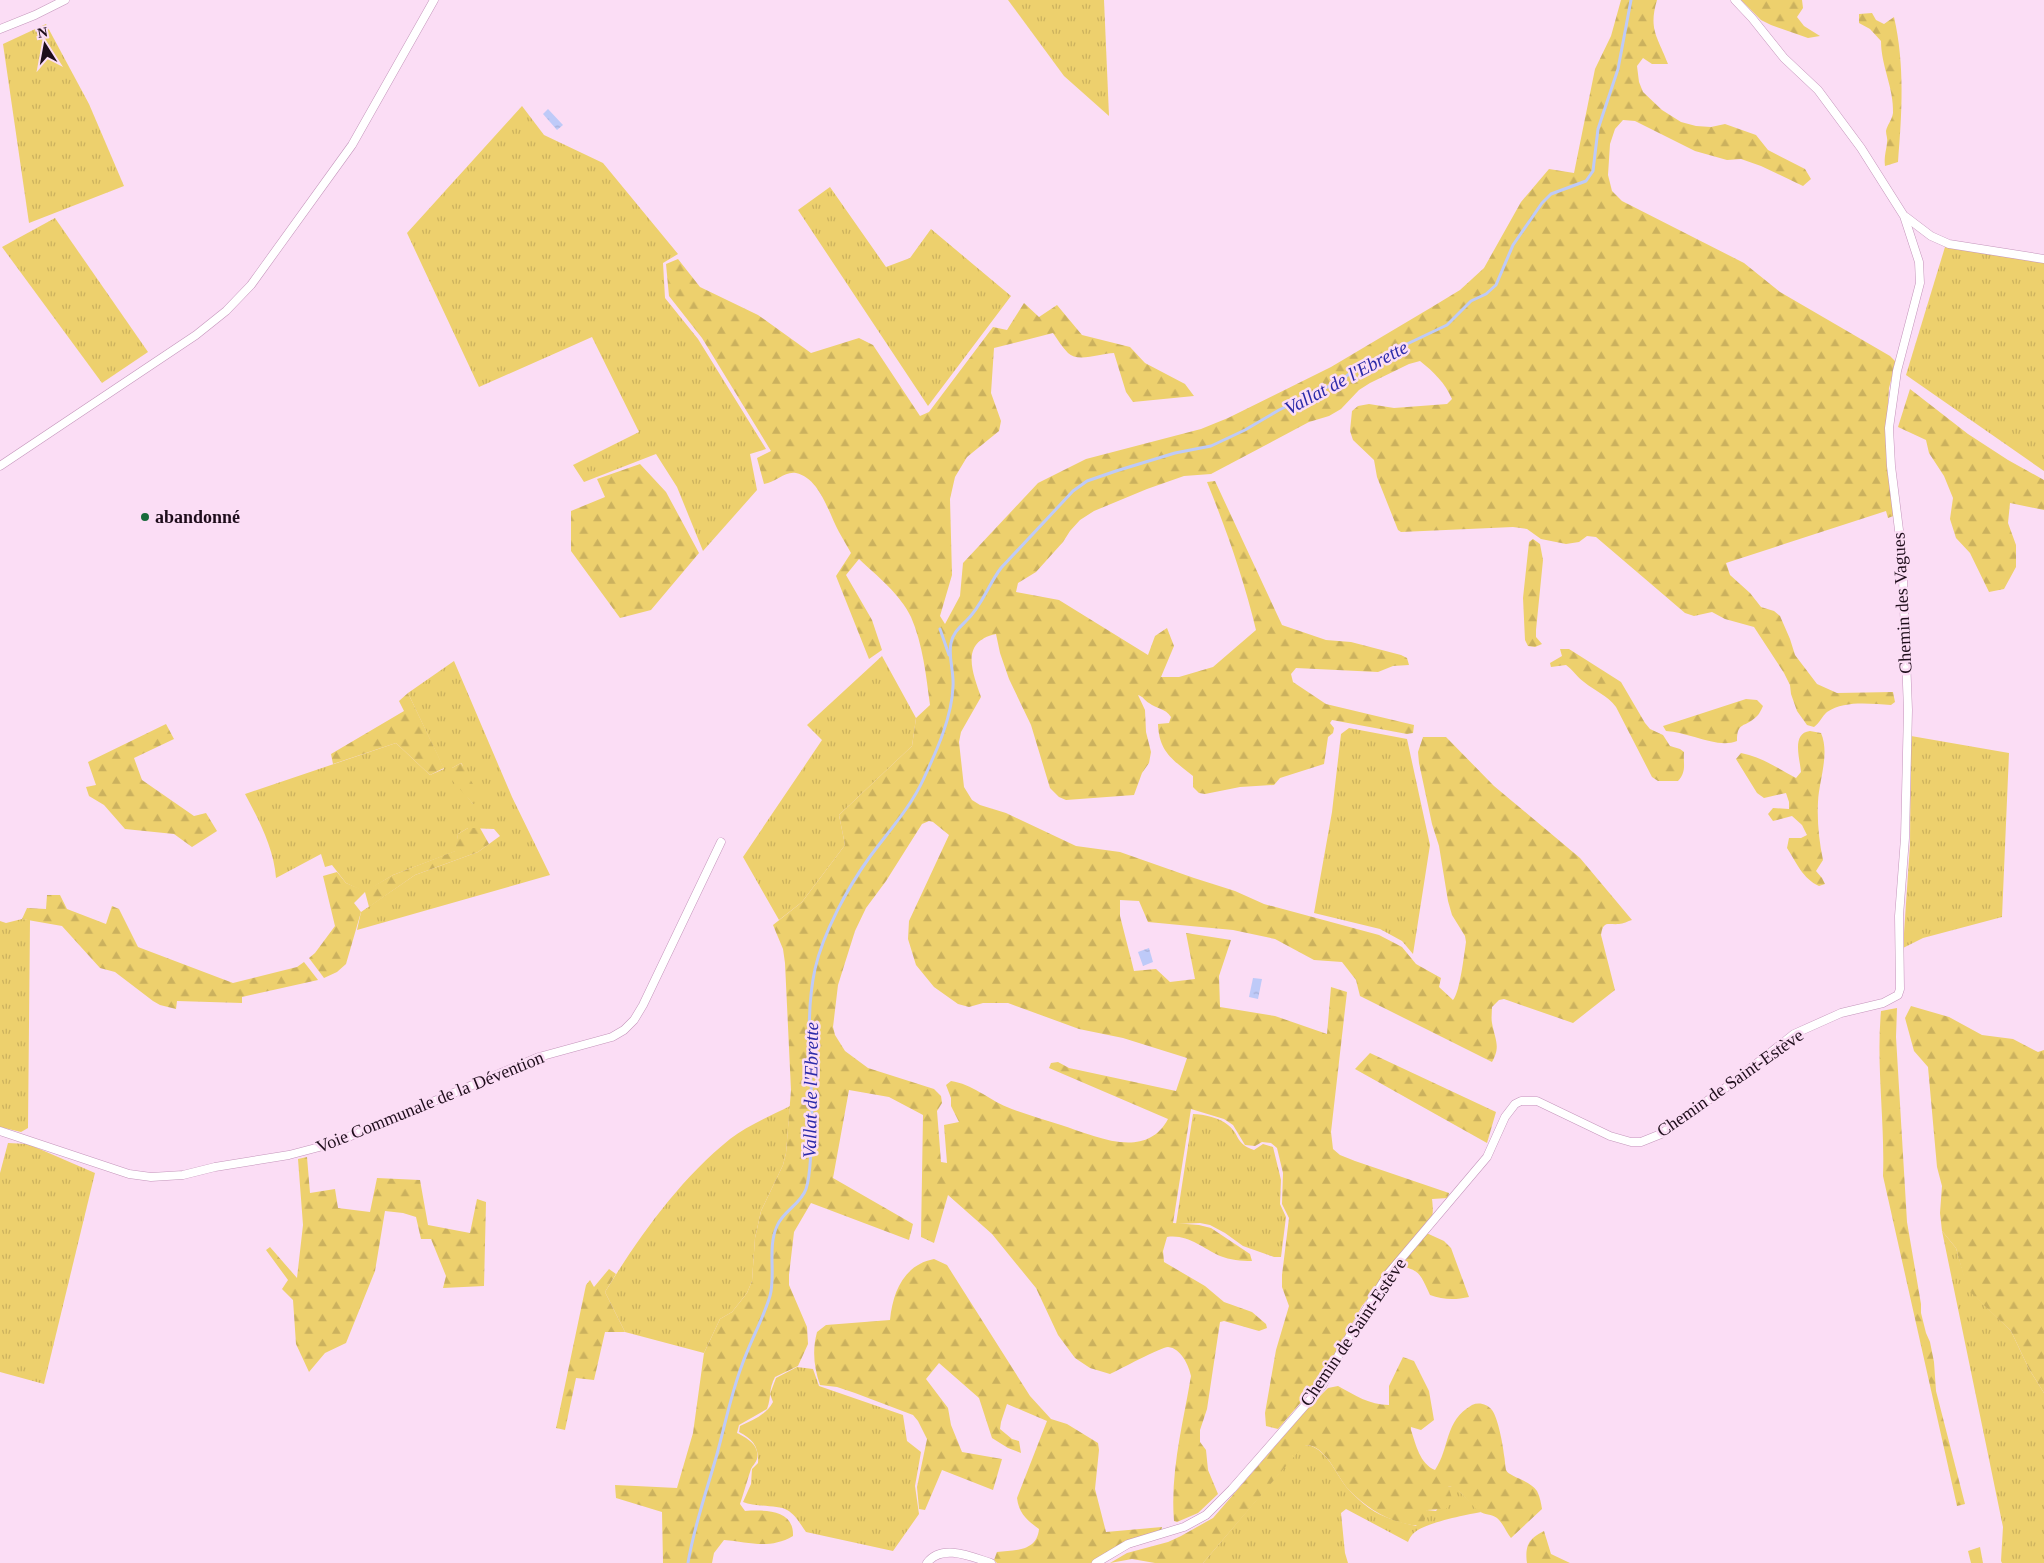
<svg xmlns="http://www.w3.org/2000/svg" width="2044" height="1563" font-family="'Times New Roman',serif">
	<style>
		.grass { fill: url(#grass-tufts); fill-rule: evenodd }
		.forest { fill: url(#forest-firs); fill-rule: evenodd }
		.water { fill: url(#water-ripples) }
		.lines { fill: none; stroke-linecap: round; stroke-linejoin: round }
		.stream { stroke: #becaf8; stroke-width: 3 }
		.street-casing { stroke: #c495bb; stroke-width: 9 }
		.street { stroke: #fff; stroke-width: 8 }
		.poi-dot { fill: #186a3b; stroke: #fbddf5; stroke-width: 2 }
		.labels { text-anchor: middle; stroke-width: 5; stroke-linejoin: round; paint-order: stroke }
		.poi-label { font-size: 18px; font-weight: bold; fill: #1e0d1b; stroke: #fbddf5; text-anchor: start }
		.street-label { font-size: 18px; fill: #1e0d1b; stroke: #fbddf5 }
		.water-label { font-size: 19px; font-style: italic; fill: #2b2aa9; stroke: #fbddf5 }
	</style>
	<defs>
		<pattern id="grass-tufts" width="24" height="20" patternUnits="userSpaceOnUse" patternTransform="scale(1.25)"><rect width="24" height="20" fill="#edd06d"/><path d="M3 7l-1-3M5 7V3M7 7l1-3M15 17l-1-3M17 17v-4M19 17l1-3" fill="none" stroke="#cbb15e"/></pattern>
		<pattern id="forest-firs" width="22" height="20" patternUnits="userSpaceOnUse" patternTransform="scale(1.25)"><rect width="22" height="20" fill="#edd06d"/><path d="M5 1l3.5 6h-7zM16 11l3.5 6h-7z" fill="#cbb15e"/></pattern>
		<pattern id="water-ripples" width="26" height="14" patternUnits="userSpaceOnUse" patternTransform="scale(1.25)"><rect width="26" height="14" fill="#becaf8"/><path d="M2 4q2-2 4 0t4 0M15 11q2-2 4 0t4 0" fill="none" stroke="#a3acd4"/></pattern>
	</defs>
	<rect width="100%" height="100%" fill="#fbddf5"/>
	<g class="grass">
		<path d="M 1008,0 L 1104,0 L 1109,116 L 1064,76 Z"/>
		<path d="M 46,24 L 89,104 L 124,186 L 29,223 L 3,44 Z"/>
		<path d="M 522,106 L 544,135 L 603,163 L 678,254 L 663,263 L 665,298 L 698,339 L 766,449 L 750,454 L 757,490 L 703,551 L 677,487 L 656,454 L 584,482 L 573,465 L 639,432 L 592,337 L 479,387 L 407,233 Z"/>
		<path d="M 830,187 L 886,267 L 910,258 L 931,229 L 1011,296 L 928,406 L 798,210 Z"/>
		<path d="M 55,218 L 148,352 L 102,383 L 2,247 Z"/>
		<path d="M 1945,247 L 2044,263 L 2044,471 L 1906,375 Z"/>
		<path d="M 882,656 L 916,718 L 912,746 L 839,815 L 845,845 L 802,902 L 779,920 L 743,857 L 822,740 L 807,725 Z"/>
		<path d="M 454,661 L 512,797 L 550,875 L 357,930 L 361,912 L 415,875 L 478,852 L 500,836 L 494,829 L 468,828 L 458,834 L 456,851 L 393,875 L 365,892 L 346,883 L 332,865 L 325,867 L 321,854 L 276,878 C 274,849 259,820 245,794 L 396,743 L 430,775 L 444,769 L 408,693 ZM 461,763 L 462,764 L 473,804 L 463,791 L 452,768 Z"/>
		<path d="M 1349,728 L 1407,739 L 1430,845 L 1413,954 L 1402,941 L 1380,929 L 1314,913 L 1332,812 L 1341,734 Z"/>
		<path d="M 1911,736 L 2009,753 L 2002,917 L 1923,938 L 1903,948 L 1910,844 Z"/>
		<path d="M 22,919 L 30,920 L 28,1128 L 21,1132 L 0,1127 L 0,921 L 6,923 Z"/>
		<path d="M 790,1106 L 786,1153 L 783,1165 L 761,1211 L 755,1238 L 752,1281 L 747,1293 L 732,1312 L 720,1319 L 704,1353 L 625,1332 L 605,1292 C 639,1237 679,1180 730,1139 C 747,1126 770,1116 790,1106 Z"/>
		<path d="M 1193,1114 C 1204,1114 1220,1118 1228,1125 C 1240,1134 1235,1144 1254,1150 L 1263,1144 L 1273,1147 L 1281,1180 L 1280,1204 L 1286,1217 L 1281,1257 L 1274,1257 L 1243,1246 L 1225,1233 L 1210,1225 L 1200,1223 L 1176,1224 Z"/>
		<path d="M 8,1143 L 28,1144 L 95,1173 L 44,1384 L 0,1372 L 0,1173 Z"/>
		<path d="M 1942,1231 L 1956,1248 L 1968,1289 L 2011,1331 L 2029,1369 L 2044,1393 L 2044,1563 L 2002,1563 L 2001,1561 L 2003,1527 Z"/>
		<path d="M 797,1367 L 813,1369 L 819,1386 L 903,1415 L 907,1441 L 921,1452 L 915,1486 L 919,1514 L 893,1551 L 806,1532 C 801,1525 795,1514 787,1510 C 779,1505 755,1507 743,1502 L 751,1484 L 752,1469 L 758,1463 C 759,1447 753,1439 739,1432 L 740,1426 C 753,1420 766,1415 773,1402 L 770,1394 L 776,1378 Z"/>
		<path d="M 1303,1445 C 1326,1444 1336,1476 1349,1490 C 1355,1496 1362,1503 1369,1508 C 1383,1518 1400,1522 1416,1526 L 1427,1510 L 1436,1511 L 1450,1493 L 1447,1486 L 1455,1487 L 1481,1512 C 1466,1515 1421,1523 1412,1535 C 1410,1537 1409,1540 1408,1542 L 1346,1509 L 1341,1513 L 1345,1553 L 1348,1563 L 1203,1563 Z"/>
	</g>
	<g class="forest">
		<path d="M 1621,0 L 1657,0 C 1648,30 1658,37 1668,64 L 1652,64 L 1643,58 L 1637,66 L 1639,82 L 1643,92 L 1662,110 L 1681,122 L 1696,126 L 1711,127 L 1725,124 L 1756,135 L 1768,150 L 1805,169 L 1811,179 L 1803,186 L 1761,166 L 1741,159 L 1727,160 L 1695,151 L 1635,121 L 1623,120 L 1615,129 L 1610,144 L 1608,175 L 1612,191 L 1622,201 L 1744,263 L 1780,292 L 1890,356 L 1896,362 L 1889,388 L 1887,419 L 1896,515 L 1888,518 L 1886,511 L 1726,563 L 1730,575 L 1750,593 L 1761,607 L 1774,611 L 1780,616 L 1790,639 L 1795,655 L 1817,684 L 1837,693 L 1893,692 L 1895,702 L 1891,705 C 1871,704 1845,700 1827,712 C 1822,716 1820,723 1814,727 L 1807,725 L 1797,711 L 1791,694 L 1790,685 L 1784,673 L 1754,627 L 1725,619 L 1712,612 L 1694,616 L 1685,613 L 1596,537 L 1587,536 L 1579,542 L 1566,544 L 1541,539 L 1527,529 L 1513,527 L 1401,532 L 1398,530 L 1377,477 L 1374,460 L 1353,440 L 1350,431 L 1352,411 L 1358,406 L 1369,404 L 1394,408 L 1447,404 L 1452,399 C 1445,383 1434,372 1420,361 L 1409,364 L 1370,383 L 1359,390 L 1341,409 L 1329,416 L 1309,422 L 1211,474 L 1184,476 L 1147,489 L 1094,511 L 1080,520 L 1070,531 L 1063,542 L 1036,572 L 1018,583 L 1016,592 L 1059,600 L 1148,655 L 1155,636 L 1167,628 L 1174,646 L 1161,677 L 1179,677 L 1213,667 L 1256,630 C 1244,580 1227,531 1207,482 L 1215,481 L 1282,625 L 1326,640 L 1351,642 L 1401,655 L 1407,658 L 1409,665 L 1393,666 L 1378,672 L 1296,668 L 1291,674 L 1293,682 L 1326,704 L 1414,725 L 1413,733 L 1407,734 L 1332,720 L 1330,723 L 1334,728 L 1333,733 L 1328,737 L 1324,764 L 1280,778 L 1274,785 L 1240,787 L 1205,794 L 1199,793 L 1193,787 L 1193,776 C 1173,760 1159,752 1158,724 L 1169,723 L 1171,717 C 1165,708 1157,709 1149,703 C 1144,700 1144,697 1138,695 L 1145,710 L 1146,732 L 1151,752 L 1149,763 L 1142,773 L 1134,795 L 1066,800 L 1059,797 L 1050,788 L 1031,725 L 1009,679 L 1000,653 L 996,634 C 959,642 973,673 981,697 L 961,732 L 959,742 L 964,787 L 972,800 L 980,805 L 1006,813 L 1076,846 L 1120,852 L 1194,878 L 1235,891 L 1264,904 L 1379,935 L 1402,947 L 1416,964 L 1441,978 L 1439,987 L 1453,1000 C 1460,992 1464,955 1466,942 L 1465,936 L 1452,915 L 1448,901 L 1439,846 L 1432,824 L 1419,763 L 1418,752 L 1423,737 L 1446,737 L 1494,786 L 1580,858 L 1632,920 C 1628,921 1623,924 1619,924 C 1608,925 1603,920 1601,935 L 1615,990 L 1573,1023 L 1504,999 L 1499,1000 L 1492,1007 C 1492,1012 1491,1018 1492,1023 C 1495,1040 1501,1046 1492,1062 L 1360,996 L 1356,980 L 1342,962 L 1314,960 L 1275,939 L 1233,930 L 1148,922 L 1139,901 L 1120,900 L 1120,916 L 1134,971 L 1156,969 L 1170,982 L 1195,979 L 1186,933 L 1231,940 L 1219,976 L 1220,1007 L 1275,1016 L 1327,1034 L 1331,987 L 1347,992 L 1331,1132 L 1333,1149 L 1340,1155 L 1355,1161 L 1449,1193 L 1448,1198 L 1432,1199 C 1434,1216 1433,1219 1422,1231 L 1444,1241 L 1451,1248 L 1469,1297 C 1456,1300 1443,1300 1430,1295 C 1419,1271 1420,1271 1395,1264 L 1362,1306 L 1326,1369 L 1314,1387 L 1278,1429 L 1266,1426 L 1265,1413 L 1276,1350 L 1289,1306 L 1282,1287 L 1282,1275 L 1289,1218 L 1282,1204 L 1283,1173 L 1277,1148 L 1271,1143 L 1262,1142 L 1255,1146 L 1245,1145 L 1233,1125 L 1224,1119 L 1191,1109 L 1173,1223 L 1199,1225 L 1211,1228 L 1250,1254 L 1252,1261 C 1241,1261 1230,1260 1220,1256 C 1202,1248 1188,1234 1167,1237 L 1163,1251 L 1164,1262 L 1205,1286 L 1224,1302 L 1252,1312 L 1266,1324 L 1267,1328 L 1259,1331 L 1224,1321 L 1220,1322 L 1207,1409 L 1200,1430 L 1200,1442 L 1206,1450 L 1208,1470 L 1218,1494 L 1198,1513 L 1177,1522 L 1174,1521 C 1170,1472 1183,1424 1191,1376 C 1189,1366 1181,1348 1168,1347 C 1161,1347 1119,1370 1110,1374 L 1090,1368 L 1075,1358 L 1058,1335 L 1036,1288 L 992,1234 L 948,1195 L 934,1243 L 921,1237 L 923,1115 L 889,1097 L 849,1090 L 833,1178 L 913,1224 L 909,1240 L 811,1203 L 794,1232 L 789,1275 L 789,1285 L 807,1327 L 808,1344 L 798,1366 L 775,1377 C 768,1390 772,1396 767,1409 L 739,1425 L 737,1433 C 747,1438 760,1445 757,1459 C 756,1463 752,1466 751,1469 C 747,1481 744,1492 740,1504 L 745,1511 C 765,1510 794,1509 793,1536 C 769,1550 749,1542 724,1540 L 714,1553 L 712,1563 L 663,1563 L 662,1512 L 616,1498 L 615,1485 L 677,1488 L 693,1433 L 704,1353 L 720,1319 L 732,1312 L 747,1293 L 752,1281 L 755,1238 L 761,1211 L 783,1165 L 786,1153 L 791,1090 L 785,963 L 783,949 L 773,925 L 802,902 L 845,845 L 839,815 L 912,746 L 916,718 L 930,705 C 926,675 923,645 911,617 C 900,594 877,576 859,559 L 846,575 L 872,620 L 882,650 L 869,659 L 836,576 L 851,553 C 847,546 843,539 839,532 C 829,514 820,478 796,473 C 785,471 776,482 764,484 L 757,458 L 771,451 L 702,338 L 669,296 L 666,264 L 678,259 L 700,287 L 758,315 L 811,353 L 859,338 L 873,345 L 920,416 L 929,412 L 993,327 L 1007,330 L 1024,303 L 1039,317 L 1057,305 L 1082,335 L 1130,347 L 1145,363 L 1185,384 L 1194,396 L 1133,402 L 1126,392 L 1114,353 C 1101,353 1078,363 1068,353 C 1062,347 1058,340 1053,333 L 994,348 L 991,393 L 1001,421 L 999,431 L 967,457 L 955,477 L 950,499 L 952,575 L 940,616 L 945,624 L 960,596 L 963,563 L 1038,483 L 1086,459 L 1201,429 L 1228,418 L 1331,367 L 1432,307 L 1460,290 L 1484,268 L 1521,202 L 1549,169 L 1574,173 L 1595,69 L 1611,36 ZM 929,821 L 933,822 L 949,835 L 909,921 L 908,939 L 916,965 L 934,987 L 958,1004 L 969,1007 L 983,1003 L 1008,1003 L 1079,1029 L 1123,1038 L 1187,1058 L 1176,1091 L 1069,1068 L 1058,1062 L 1051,1063 L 1049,1068 L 1168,1119 C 1146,1161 1095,1136 1061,1125 C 1043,1119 1024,1114 1007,1107 C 988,1099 972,1084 951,1081 L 946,1085 L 951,1098 L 951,1106 L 959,1122 L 944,1125 L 947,1163 L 941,1162 L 937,1111 L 942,1103 L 941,1096 L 934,1089 L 868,1068 L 845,1051 L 835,1035 L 833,1027 L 838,985 L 855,931 L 866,908 L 886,881 L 922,824 Z"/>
		<path d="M 1741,0 L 1802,0 L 1803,8 L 1797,17 L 1804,26 L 1820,36 L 1808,38 L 1771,25 L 1761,20 Z"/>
		<path d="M 1872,13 L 1876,20 L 1884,24 L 1894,17 C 1905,65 1902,114 1898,162 L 1885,166 C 1884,156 1886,152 1887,143 C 1888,139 1886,135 1886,131 C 1887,125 1892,120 1893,113 C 1894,88 1881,66 1881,41 L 1870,29 L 1859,23 L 1859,14 Z"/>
		<path d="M 1910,389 L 1968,434 L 2008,460 L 2044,480 L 2044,510 L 2010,503 L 2008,523 L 2016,545 L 2016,567 L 2004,589 L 1989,592 L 1970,553 L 1956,538 L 1950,519 L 1953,498 L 1944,476 L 1929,453 L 1926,440 L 1898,427 Z"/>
		<path d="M 640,464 L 666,492 L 699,553 L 651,610 L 620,618 L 571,551 L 571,511 L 605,497 L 597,479 Z"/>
		<path d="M 1533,539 L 1540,544 L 1543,560 L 1536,630 L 1536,637 L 1542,644 L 1535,647 L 1528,646 L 1525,640 L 1523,598 L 1529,542 Z"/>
		<path d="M 1560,649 L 1569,649 L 1621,682 L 1645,723 L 1650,729 L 1663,735 L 1670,746 L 1680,749 L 1684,752 C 1683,764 1687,771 1678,781 L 1658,781 L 1652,777 L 1616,707 C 1607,695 1595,691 1584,682 C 1577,677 1573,670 1566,665 L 1551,667 L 1550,663 L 1562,656 Z"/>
		<path d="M 408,693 L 444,768 L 430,775 L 396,743 L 333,764 L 331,754 L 404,711 L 399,701 Z"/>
		<path d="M 1746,699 L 1757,700 L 1763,706 C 1761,710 1759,715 1756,717 C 1745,728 1737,721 1737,741 C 1717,749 1689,732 1666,731 L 1663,726 Z"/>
		<path d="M 166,724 L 174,739 L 134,758 L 142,780 L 194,816 L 206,813 L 217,831 L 192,847 L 174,834 L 125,829 L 104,805 L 89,796 L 86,787 L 96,785 L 88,762 Z"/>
		<path d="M 1810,731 L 1821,733 C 1830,754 1819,780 1818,802 C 1817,821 1819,841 1823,860 L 1816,871 L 1822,878 L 1825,884 L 1819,886 C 1803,879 1796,862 1787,848 L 1789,838 L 1801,838 L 1807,835 L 1802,825 L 1792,816 L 1773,821 L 1768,814 L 1773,808 L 1789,809 L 1789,802 L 1786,793 L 1764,798 L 1757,793 L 1736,759 L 1741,753 C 1762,757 1777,768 1796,778 L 1801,772 C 1800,759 1791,733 1810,731 Z"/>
		<path d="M 461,763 L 482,800 L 473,804 L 451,779 L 452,768 Z"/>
		<path d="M 468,828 L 480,828 L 489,844 L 478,852 L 415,875 L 369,907 L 365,892 L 354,903 L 361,912 L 346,964 L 337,972 L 324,978 L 309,958 L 315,953 L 335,926 L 323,876 L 337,872 L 346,883 L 365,891 L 393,875 L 455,851 L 458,834 Z"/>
		<path d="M 47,895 L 60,895 L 67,909 L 106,924 L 112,906 L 119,909 L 138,947 L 233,983 L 297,967 L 304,962 L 318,980 L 242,997 L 242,1003 L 177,1001 L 176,1009 L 160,1005 L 153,1001 L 115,972 L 100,968 L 62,926 L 22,919 L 27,908 L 46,909 Z"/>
		<path d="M 1911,1006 L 1949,1017 L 1982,1035 L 2013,1039 L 2038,1052 L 2044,1050 L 2044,1393 L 2029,1369 L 2011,1331 L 1967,1289 L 1956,1248 L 1942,1231 L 1940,1213 L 1942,1186 L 1937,1167 L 1928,1067 L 1914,1051 L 1905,1018 Z"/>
		<path d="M 1897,1008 L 1896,1037 L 1907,1222 L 1921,1304 L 1921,1313 L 1926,1333 L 1930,1342 L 1934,1362 L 1936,1391 L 1965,1504 L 1957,1506 L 1883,1176 C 1885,1121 1876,1066 1881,1011 Z"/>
		<path d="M 1370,1053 L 1496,1112 L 1487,1143 L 1355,1069 Z"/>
		<path d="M 307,1157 L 310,1193 L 335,1189 L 338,1208 L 370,1212 L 377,1178 L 420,1180 L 428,1225 L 470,1233 L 477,1199 L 486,1202 L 484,1286 L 443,1288 L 446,1276 L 431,1239 L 421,1239 L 416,1217 L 403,1213 L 385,1211 L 375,1271 L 346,1343 L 325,1353 L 309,1372 L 296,1344 L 293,1300 L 282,1289 L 288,1280 L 266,1250 L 270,1247 L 297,1278 L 303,1225 L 298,1159 Z"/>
		<path d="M 934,1259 L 947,1265 L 1030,1396 L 1051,1419 L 1067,1424 L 1098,1443 L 1099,1450 L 1095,1489 L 1106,1532 L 1162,1527 L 1161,1532 L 1105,1555 L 1091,1563 L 997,1563 L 994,1560 L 997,1552 C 1014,1550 1037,1552 1039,1529 C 1027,1520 1019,1514 1017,1498 L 1047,1421 L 1007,1404 L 1001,1422 L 1000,1429 L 1012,1439 L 1019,1441 L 1021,1453 L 1008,1448 L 992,1438 L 979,1398 L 939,1363 L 926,1379 L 948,1408 L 951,1425 L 962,1452 L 1002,1459 L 993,1490 L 942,1470 L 925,1510 L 919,1509 L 917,1487 L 927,1439 L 918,1421 L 913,1415 L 855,1393 L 837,1387 L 820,1385 C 814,1367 812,1351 817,1332 L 826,1325 L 890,1320 C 893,1291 904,1265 934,1259 Z"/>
		<path d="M 609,1269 L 616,1274 L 605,1292 L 625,1332 L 605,1332 L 594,1380 L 576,1378 L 565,1430 L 556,1428 L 586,1285 L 590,1280 L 594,1287 Z"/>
		<path d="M 1403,1357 L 1414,1361 L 1429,1391 L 1434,1420 L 1421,1430 L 1411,1427 L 1411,1430 C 1416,1445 1420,1464 1435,1470 C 1450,1448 1444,1421 1472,1405 C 1479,1402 1487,1404 1492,1410 C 1498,1418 1503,1445 1504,1455 C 1505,1459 1505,1466 1506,1470 C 1509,1477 1530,1480 1537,1491 C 1540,1497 1541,1503 1542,1509 L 1511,1538 C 1506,1532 1503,1523 1497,1518 C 1492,1514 1484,1515 1479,1511 C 1468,1503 1461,1488 1448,1486 L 1453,1501 L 1446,1509 L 1427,1510 L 1424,1523 C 1415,1527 1411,1525 1402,1523 C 1381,1517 1364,1505 1349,1490 C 1336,1476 1326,1444 1304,1445 L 1203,1563 L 1155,1563 L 1132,1559 L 1110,1563 L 1127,1553 L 1168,1542 L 1181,1536 L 1213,1518 L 1309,1407 L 1328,1388 L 1338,1386 C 1355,1395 1369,1405 1389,1405 L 1389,1386 Z"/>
		<path d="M 1544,1531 L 1551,1554 L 1570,1563 L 1527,1563 C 1525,1546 1528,1539 1544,1531 Z"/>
		<path d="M 1980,1547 L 1983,1563 L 1971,1563 L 1968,1551 Z"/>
	</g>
	<g class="water">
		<path d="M 548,109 L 563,125 L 557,130 L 543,114 Z"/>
		<path d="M 1149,948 L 1153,962 L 1143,966 L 1138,952 Z"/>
		<path d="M 1253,978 L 1262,979 L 1258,999 L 1249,997 Z"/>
	</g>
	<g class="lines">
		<g class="stream">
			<path d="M 940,629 L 949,655"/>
			<path d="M 688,1563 C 694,1526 707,1490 717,1454 C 725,1425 731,1394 742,1365 C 750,1342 763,1319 770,1296 C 776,1275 767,1248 777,1226 C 783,1211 801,1204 806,1189 C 810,1177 810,1164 811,1151 C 816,1091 802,1029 815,969 C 823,933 848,887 869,858 C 888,832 911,807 924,778 C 937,750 952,717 953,686 C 954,671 948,657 951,643 C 953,633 959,628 966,621 C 982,606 988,585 1001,568 L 1073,491 L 1087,481 L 1116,471 L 1175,453 L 1211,446 L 1245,430 L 1279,410 L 1340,381 L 1353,371 L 1369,362 L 1447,325 L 1471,301 L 1486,294 L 1496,285 L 1513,245 L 1542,203 L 1551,194 L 1586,181 L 1593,171 L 1598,129 L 1618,69 L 1631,0"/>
		</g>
		<g class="street-casing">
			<g id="street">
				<path d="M 0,29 L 35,15 L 65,0"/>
				<path d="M 1906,217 L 1931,236 L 1949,244 L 2044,259"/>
				<path d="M 0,466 L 196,335 L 226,311 L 251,285 L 352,145 L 434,0"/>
				<path d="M 0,1131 L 129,1174 L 151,1177 L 183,1175 L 215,1167 L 289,1155 L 327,1145 L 361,1132 L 539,1057 L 612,1037 L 624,1030 L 634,1020 L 643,1005 L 721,842"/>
				<path d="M 927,1563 C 942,1543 972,1557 991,1563"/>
				<path d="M 1096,1563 L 1128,1544 L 1184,1527 L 1206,1515 L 1232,1489 L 1322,1386 L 1343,1347 L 1388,1274 L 1487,1157 L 1505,1117 L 1515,1104 L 1521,1101 L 1537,1101 L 1610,1136 L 1631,1142 L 1641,1142 L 1661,1134 L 1728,1086 L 1794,1034 L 1841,1013 L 1883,1003 L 1898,995 L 1900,989 L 1899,916 L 1905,838 L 1908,710 L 1902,554 L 1891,466 L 1889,428 L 1897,371 L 1920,283 L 1919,262 L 1904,216 L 1861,148 L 1818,90 L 1784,58 L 1752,18 L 1735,0"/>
			</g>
		</g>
		<use href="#street" class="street"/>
	</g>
	<circle class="poi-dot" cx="145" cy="517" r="5"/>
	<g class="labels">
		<g class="poi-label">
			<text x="155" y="523">abandonné</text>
		</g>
		<g class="street-label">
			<text transform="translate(1902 603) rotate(-93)" y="6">Chemin des Vagues</text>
			<text transform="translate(1730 1083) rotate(-35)" y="6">Chemin de Saint-Estève</text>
			<text transform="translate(430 1102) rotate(-22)" y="6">Voie Communale de la Dévention</text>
			<text transform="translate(1353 1332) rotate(-56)" y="6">Chemin de Saint-Estève</text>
		</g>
		<g class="water-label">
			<text transform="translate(1346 377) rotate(-28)" y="7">Vallat de l'Ebrette</text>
			<text transform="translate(810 1090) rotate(-89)" y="7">Vallat de l'Ebrette</text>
		</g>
	</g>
	<g transform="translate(45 45) rotate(349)" stroke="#fbddf5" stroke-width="4" paint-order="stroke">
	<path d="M0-4L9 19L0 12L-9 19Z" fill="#1e0d1b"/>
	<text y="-8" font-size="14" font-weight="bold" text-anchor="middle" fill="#1e0d1b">N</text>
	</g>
</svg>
